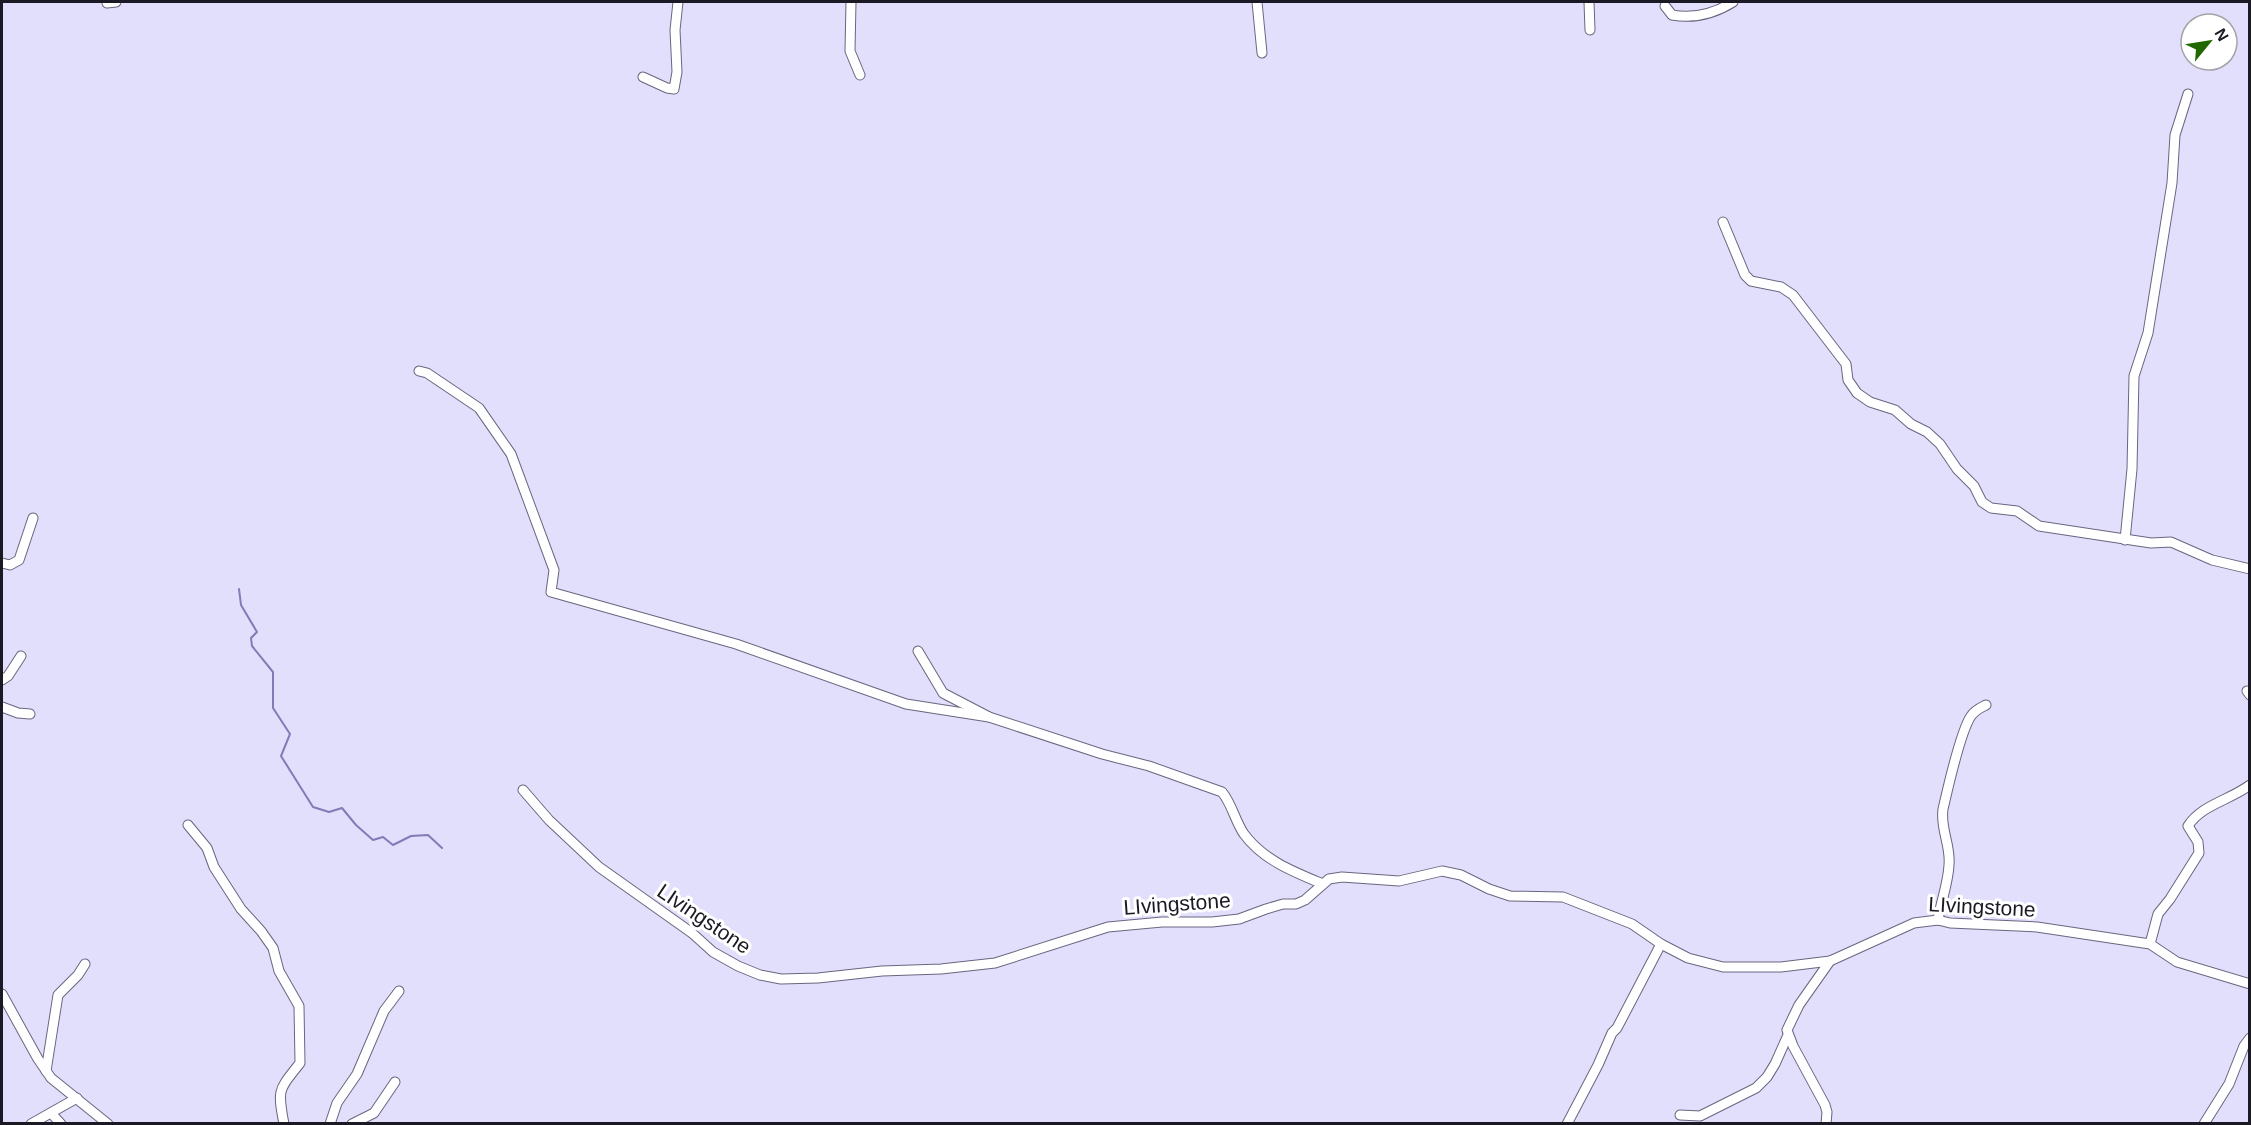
<svg xmlns="http://www.w3.org/2000/svg" width="2251" height="1125" font-family="Arial,sans-serif">
	<style>
		.lines { fill: none; stroke-linecap: round; stroke-linejoin: round }
		.stream { stroke: #827bb6; stroke-width: 2 }
		.minor-casing { stroke: #68667f; stroke-width: 11 }
		.minor { stroke: #fff; stroke-width: 9 }
		.labels { text-anchor: middle; stroke-width: 6; stroke-linejoin: round; paint-order: stroke }
		.street-label { font-size: 21px; fill: #1b1a24; stroke: #fff }
	</style>
	<rect width="100%" height="100%" fill="#e1dffb"/>
	<g class="lines">
		<path class="stream" d="M 239,589 L 241,605 L 257,632 L 251,638 L 252,646 L 273,672 L 273,708 L 290,734 L 281,756 L 313,807 L 329,812 L 342,808 L 356,825 L 373,840 L 383,837 L 393,845 L 411,836 L 428,835 L 442,848"/>
		<g class="minor-casing">
			<g id="minor">
				<path d="M 851,2 L 850,51 L 860,75"/>
				<path d="M 1257,2 L 1262,53"/>
				<path d="M 1589,2 L 1590,30"/>
				<path d="M 107,3 L 116,2"/>
				<path d="M 1665,6 L 1672,15 C 1695,19 1714,14 1733,2"/>
				<path d="M 643,77 L 667,88 L 674,89 L 677,72 L 675,30 L 678,2"/>
				<path d="M 1723,222 L 1745,275 L 1751,281 L 1781,287 L 1793,295 L 1846,364 L 1848,380 L 1857,393 L 1870,402 L 1895,410 L 1911,424 L 1927,432 L 1940,444 L 1957,469 L 1974,486 L 1982,502 L 1991,508 L 2017,511 L 2039,526 L 2151,543 L 2171,542 L 2212,560 L 2250,569"/>
				<path d="M 419,371 L 427,373 L 479,408 L 511,454 L 554,570 L 551,592 L 736,644 L 906,704 L 989,717"/>
				<path d="M 2125,540 L 2132,469 L 2134,376 L 2148,333 L 2172,183 L 2175,135 L 2188,94"/>
				<path d="M 2,563 L 10,565 L 19,560 L 33,518"/>
				<path d="M 918,651 L 943,693 L 989,717 L 1102,754 L 1149,766 L 1222,792 C 1232,804 1235,821 1244,834 C 1263,860 1294,872 1323,884"/>
				<path d="M 2,680 L 8,676 L 21,656"/>
				<path d="M 2247,691 L 2250,695"/>
				<path d="M 2,707 L 18,713 L 30,714"/>
				<path d="M 523,790 L 549,820 L 599,867 L 692,933 L 713,952 L 738,966 L 760,975 L 781,979 L 818,978 L 882,971 L 941,969 L 995,963 L 1108,927 L 1162,922 L 1212,922 L 1239,919 L 1266,909 L 1283,904 L 1296,904 L 1305,900 L 1329,879 L 1342,877 L 1399,881 L 1442,871 L 1461,875 L 1489,889 L 1510,896 L 1563,897 L 1632,924 L 1661,944 L 1688,958 L 1723,967 L 1781,967 L 1830,961 L 1914,923 L 1938,920 L 1950,923 L 2037,927 L 2150,944 L 2177,962 L 2250,984"/>
				<path d="M 188,825 L 207,848 L 214,867 L 241,909 L 261,931 L 273,948 L 279,971 L 299,1006 L 300,1063 C 279,1090 277,1088 284,1124"/>
				<path d="M 1938,920 C 1941,901 1948,884 1949,865 C 1951,845 1940,829 1943,809 C 1948,788 1960,732 1971,716 C 1975,710 1980,708 1986,705"/>
				<path d="M 2150,944 L 2158,914 L 2170,899 L 2199,853 L 2198,842 L 2188,826 C 2201,805 2230,800 2250,785"/>
				<path d="M 2,994 L 38,1059 L 51,1078 L 108,1124"/>
				<path d="M 46,1071 L 58,995 L 78,975 L 85,964"/>
				<path d="M 51,1113 L 61,1124"/>
				<path d="M 1680,1115 L 1700,1116 L 1756,1088 L 1767,1077 L 1775,1064 L 1788,1035"/>
				<path d="M 31,1124 L 77,1098"/>
				<path d="M 330,1124 L 337,1103 L 357,1074 L 384,1011 L 399,991"/>
				<path d="M 352,1124 L 374,1113 L 395,1082"/>
				<path d="M 1567,1124 L 1598,1065 L 1612,1033 L 1617,1028 L 1661,944"/>
				<path d="M 1826,1124 L 1827,1112 L 1825,1105 L 1793,1046 L 1787,1030 L 1799,1005 L 1830,961"/>
				<path d="M 2204,1124 L 2229,1084 L 2244,1046 L 2250,1038"/>
			</g>
		</g>
		<use href="#minor" class="minor"/>
	</g>
	<g class="labels">
		<g class="street-label">
			<text transform="translate(1177 904) rotate(-4)" y="7">LIvingstone</text>
			<text transform="translate(1982 907) rotate(3)" y="7">LIvingstone</text>
			<text transform="translate(704 919) rotate(34)" y="7">LIvingstone</text>
		</g>
	</g>
	<rect width="2251" height="1125" fill="none" stroke="#1b1a24" stroke-width="6"/>
	<g transform="translate(2209 42) rotate(60)"><circle r="28" fill="#ffffff" stroke="#a4a3a7" stroke-width="1.5"/>
	<path d="M0-4.5L10 22L0 15L-10 22Z" fill="#226800"/>
	<text y="-9" font-size="16" font-weight="bold" text-anchor="middle" fill="#1b1a24">N</text>
	</g>
</svg>
